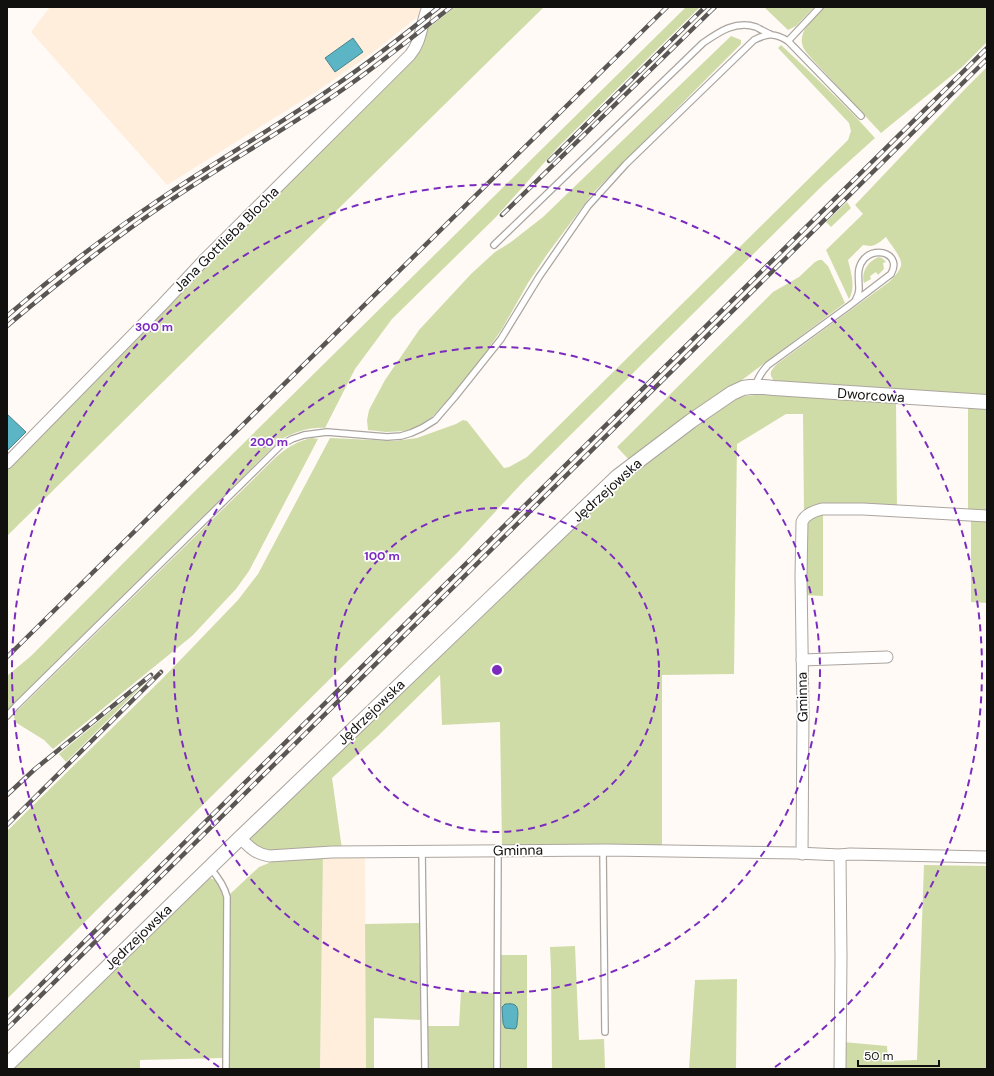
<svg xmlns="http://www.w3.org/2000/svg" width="994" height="1076" font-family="'DM Sans',sans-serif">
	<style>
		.industrial { fill: #ffeedc }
		.green { fill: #d0dca7; fill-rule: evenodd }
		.water { fill: #5bb5c4; stroke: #45848d }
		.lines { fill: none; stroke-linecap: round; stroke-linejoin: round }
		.service-casing { stroke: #aca59f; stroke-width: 8 }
		.minor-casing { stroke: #aca59f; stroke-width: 13 }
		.tertiary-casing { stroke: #aca59f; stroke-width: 16 }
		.service { stroke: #fff; stroke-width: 5.5 }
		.minor { stroke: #fff; stroke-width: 11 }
		.tertiary { stroke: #fff; stroke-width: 14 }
		.rail-casing { stroke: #595654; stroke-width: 4.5 }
		.rail { stroke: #fff; stroke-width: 3; stroke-dasharray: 9; stroke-linecap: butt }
		.ring { fill: none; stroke: #7b2cbf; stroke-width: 2; stroke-dasharray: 7 5 }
		.labels { text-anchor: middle; stroke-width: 3.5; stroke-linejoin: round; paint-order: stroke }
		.street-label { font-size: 14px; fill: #12100e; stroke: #fff }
		.centre { fill: #7b2cbf; stroke: #fff; stroke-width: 2 }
		.ring-label { font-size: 12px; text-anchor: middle; font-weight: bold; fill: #7b2cbf; stroke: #fff; stroke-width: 3.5; stroke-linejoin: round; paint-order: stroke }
	</style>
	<rect width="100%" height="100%" fill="#fffaf6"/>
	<g class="industrial">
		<path d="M 50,7 L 430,7 L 376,50 L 316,92 L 167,185 L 31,32 Z"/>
		<path d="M 323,855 L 365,855 L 366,1069 L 320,1069 Z"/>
	</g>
	<g class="green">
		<path d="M 455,7 L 544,7 L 332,215 L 7,536 L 7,467 L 421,44 L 427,29 Z"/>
		<path d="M 686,7 L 700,7 L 559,146 L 496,217 L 392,319 L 355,369 L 325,428 C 310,427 295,432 282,439 C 278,442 274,446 270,450 L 7,710 L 7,676 L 31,656 L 194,492 Z"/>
		<path d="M 764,7 L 814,7 L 796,26 L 788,30 Z"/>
		<path d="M 825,7 L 987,7 L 987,42 L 962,67 L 881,133 L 813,60 C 810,56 805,52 803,47 C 797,30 815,18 825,7 Z"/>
		<path d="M 731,36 L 741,40 L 741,44 L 592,194 L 548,253 L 528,283 L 502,329 L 479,362 L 446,402 L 431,418 L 415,428 L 405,431 L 386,432 L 368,430 L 367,420 L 369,410 L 385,380 L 419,330 L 471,274 L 495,252 L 511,242 L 543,217 Z"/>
		<path d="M 781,45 C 813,75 846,105 875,138 L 824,184 L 522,483 L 457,553 L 7,999 L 7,831 L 163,678 L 238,600 L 258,574 L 330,438 L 394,441 L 417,438 L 456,424 L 463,420 L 467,421 L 504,468 L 509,467 L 527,457 L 848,140 L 851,131 L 849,123 L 778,48 Z"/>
		<path d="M 987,67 L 987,398 L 775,382 C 768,373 770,372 777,364 L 889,282 C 893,278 899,272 901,266 C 903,258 890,244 886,237 C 882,240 876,246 870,246 C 868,246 865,245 863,245 L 848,260 C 851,272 856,288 849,299 L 826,250 L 863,214 L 855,205 L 966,88 Z"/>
		<path d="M 847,202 L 851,208 L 831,227 L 826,222 Z"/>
		<path d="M 879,257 L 882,258 L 886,262 L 883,263 L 884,269 L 878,275 L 876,272 L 870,276 L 871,279 L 864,283 C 861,272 868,261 879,257 Z"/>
		<path d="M 819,260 L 822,260 L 828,266 L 845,303 L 734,386 L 630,461 L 617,447 L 773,292 L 799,277 L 815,262 Z"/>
		<path d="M 762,394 L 896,402 L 897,509 L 804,513 L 803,414 L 786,414 L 737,444 L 734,674 L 662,675 L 662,847 L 502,847 L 500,722 L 442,725 L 440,675 L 379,735 L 332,778 L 342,849 L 280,852 L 257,849 L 248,839 L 617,484 L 723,405 L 739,397 Z"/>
		<path d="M 968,407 L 987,408 L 987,514 L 968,513 Z"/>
		<path d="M 312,438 L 318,439 L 249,571 L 236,589 L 192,636 L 53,749 L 44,740 L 15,722 L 14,717 L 16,712 L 275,458 C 286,448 297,441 312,438 Z"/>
		<path d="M 823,512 L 823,596 L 804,595 L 805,527 L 809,518 Z"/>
		<path d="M 971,518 L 987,518 L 987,603 L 971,602 Z"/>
		<path d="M 145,683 L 66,762 L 59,754 Z"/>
		<path d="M 323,855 L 320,1069 L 230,1069 L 229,895 L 259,867 L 274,861 Z"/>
		<path d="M 924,865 L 987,866 L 987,1069 L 844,1069 L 843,1042 L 887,1046 L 888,1061 L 917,1060 Z"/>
		<path d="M 207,877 C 219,880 219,885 223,895 L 224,1017 L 223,1058 L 140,1060 L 140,1069 L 9,1069 Z"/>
		<path d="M 419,923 L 421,1020 L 374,1018 L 374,1069 L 366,1069 L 365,924 Z"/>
		<path d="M 575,946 L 579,1040 L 604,1039 L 605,1069 L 552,1069 L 551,969 L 550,947 Z"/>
		<path d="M 500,955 L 527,955 L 527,1069 L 500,1069 ZM 505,1004 L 508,1004 L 515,1029 L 505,1028 L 503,1023 L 502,1007 Z"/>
		<path d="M 737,979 L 736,1069 L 689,1069 L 695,980 Z"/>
		<path d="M 461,992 L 495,993 L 494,1069 L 427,1069 L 426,1026 L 459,1026 Z"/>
	</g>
	<g class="water">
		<path d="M 353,38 L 363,52 L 335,72 L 325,58 Z"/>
		<path d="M 7,414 L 26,432 L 7,451 Z"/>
		<path d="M 505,1004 C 508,1004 512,1003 515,1005 C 520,1008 517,1020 517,1025 L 516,1028 L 515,1029 L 505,1028 L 503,1023 L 502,1007 Z"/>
	</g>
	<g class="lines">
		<g class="service-casing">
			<g id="service">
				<path d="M 788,41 L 861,116"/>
				<path d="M 494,245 L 703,43 C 719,32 736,20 756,27 C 760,29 765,32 770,34"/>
				<path d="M 755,386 C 758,378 761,372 768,365 L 849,306 L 891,274 C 902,255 877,245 864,259 C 856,268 859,278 859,289 C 859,294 857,297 855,301"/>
				<path d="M 7,716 L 16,706 L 281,445 L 292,439 L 304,435 L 327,432 L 387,437 L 401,436 L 411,433 L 422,428 L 435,420 L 454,398 L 501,339 L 539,277 L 588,206 L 626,164 L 754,40 C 768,33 775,33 788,41 L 820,7"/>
				<path d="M 603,850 L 605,1032"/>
				<path d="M 422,851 L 425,1069"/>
				<path d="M 210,868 C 218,877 224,885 227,897 L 226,1069"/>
				<path d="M 497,1069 L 498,851"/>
			</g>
		</g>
		<g class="minor-casing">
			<g id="minor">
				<path d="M 7,463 L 162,305 L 205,259 L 410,55 C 422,41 421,23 428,7"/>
				<path d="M 802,660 L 887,657"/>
				<path d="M 240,838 C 251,848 254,853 269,856 L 332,852 L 607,850 L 797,853 L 840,855 L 850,854 L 987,857"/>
				<path d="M 802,854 L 803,713 L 801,576 L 802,522 C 805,514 814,511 822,509 L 863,509 L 987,516"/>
				<path d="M 840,855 L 841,957 L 840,1069"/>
			</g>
		</g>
		<g class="tertiary-casing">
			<path id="tertiary" d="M 7,1065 L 240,838 L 617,477 L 691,421 L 732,393 L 743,388 L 750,387 L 764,387 L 774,388 L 987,402"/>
		</g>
		<use href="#service" class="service"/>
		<use href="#minor" class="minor"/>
		<use href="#tertiary" class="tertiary"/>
		<g class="rail-casing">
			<g id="rail">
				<path d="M 549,161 L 705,7"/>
				<path d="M 502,215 L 715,7"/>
				<path d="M 7,316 C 57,273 109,233 163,197 C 219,159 278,126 333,87 C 370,62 405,34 439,7"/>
				<path d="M 7,326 C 58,283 110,241 165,204 C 224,164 287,129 345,88 C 382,62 416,34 451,7"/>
				<path d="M 7,657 L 667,7"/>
				<path d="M 7,795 L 35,769 L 151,675"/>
				<path d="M 7,825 L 161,672"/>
				<path d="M 7,1018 L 987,48"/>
				<path d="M 7,1029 L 987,59"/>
			</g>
		</g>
		<use href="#rail" class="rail"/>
	</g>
	<g class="ring">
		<circle cx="497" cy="670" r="162"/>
		<circle cx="497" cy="670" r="323"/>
		<path d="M219 1067A485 485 0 1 1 775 1067"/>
	</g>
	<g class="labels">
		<g class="street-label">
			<text transform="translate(226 239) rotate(-45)" y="5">Jana Gottlieba Blocha</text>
			<text transform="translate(871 395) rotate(4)" y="5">Dworcowa</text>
			<text transform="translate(607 490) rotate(-42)" y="5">Jędrzejowska</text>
			<text transform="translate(802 697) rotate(-91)" y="5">Gminna</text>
			<text transform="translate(371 712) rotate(-44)" y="5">Jędrzejowska</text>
			<text transform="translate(518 850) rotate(-1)" y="5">Gminna</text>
			<text transform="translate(138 937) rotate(-44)" y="5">Jędrzejowska</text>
		</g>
	</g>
	<circle cx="497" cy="670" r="6" class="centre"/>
	<g class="ring-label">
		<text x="154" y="331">300 m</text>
		<text x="269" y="446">200 m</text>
		<text x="382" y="560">100 m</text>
	</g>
	<rect width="994" height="1076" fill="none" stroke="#12100e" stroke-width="16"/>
	<path d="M858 1060v6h81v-6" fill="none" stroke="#12100e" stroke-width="2"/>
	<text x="864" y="1060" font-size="12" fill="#12100e" stroke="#ffffff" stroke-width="3" paint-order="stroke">50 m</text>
</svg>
